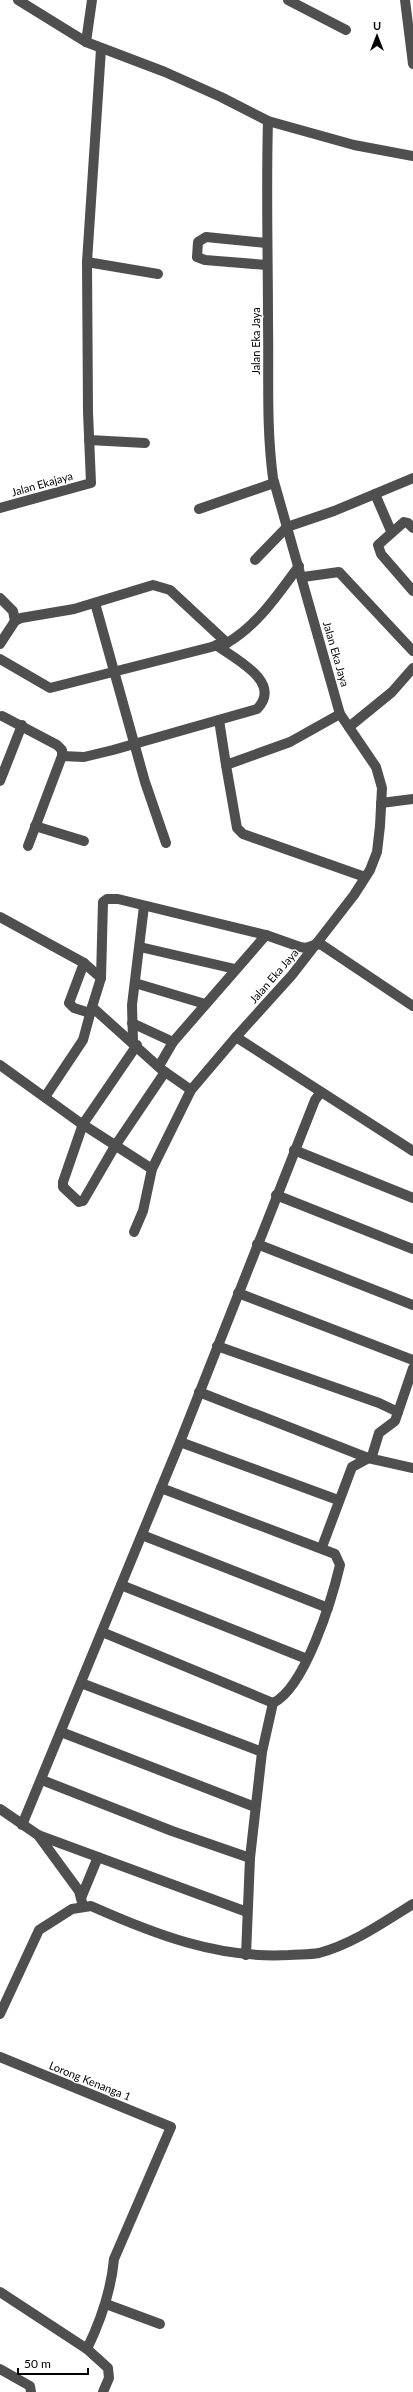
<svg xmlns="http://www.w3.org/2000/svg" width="413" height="2392" font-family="Lato,sans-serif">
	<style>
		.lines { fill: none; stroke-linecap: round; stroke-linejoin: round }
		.minor { stroke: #4f4f4f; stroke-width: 10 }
		.labels { text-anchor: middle; stroke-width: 3; stroke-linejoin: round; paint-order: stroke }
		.street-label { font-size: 11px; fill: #000; stroke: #fff }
	</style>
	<rect width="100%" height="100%" fill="#fff"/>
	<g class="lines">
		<g class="minor">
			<path d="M 18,0 L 86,42 L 165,72 L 221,97 L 268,121 L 354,145 L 413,156"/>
			<path d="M 288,0 L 346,30"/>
			<path d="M 405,0 L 413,64"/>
			<path d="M 86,42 L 92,0"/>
			<path d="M 268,121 C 266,189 268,255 268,323 C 269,376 266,425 273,478 L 340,714 L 376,767 L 382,788 L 380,826 L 377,852 L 370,870 L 354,895 L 292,975 L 236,1037 L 413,1151"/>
			<path d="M 266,243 L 206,237 L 198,242 L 197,257 L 205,260 L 267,265"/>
			<path d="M 87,262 L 158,274"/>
			<path d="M 89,440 L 145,443"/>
			<path d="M 375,494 L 391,531"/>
			<path d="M 0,508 L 91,483 L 88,412 L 87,262 L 101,49"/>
			<path d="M 199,509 L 274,483"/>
			<path d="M 413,528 L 408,523 L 404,522 L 378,545 L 381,554 L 413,591"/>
			<path d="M 255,560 L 287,527 L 334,511 L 413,478"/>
			<path d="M 303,577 L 339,572 L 413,651"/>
			<path d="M 0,598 L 13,611 L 15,621 L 21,618 L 74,609 L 153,585 L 170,590 L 227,643"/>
			<path d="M 95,603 L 145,782 L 166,843"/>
			<path d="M 0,644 L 15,621"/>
			<path d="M 0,659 L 50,688 L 227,643 C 258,625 278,594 299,566"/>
			<path d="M 340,714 L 290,742 L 226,765 L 237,828 L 243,834 L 365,877"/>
			<path d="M 2,716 L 57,745 L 62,750 L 62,756 L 28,846"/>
			<path d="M 219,720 L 226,765"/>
			<path d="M 349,727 L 392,692 L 413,668"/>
			<path d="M 62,756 L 84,757 L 113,750 L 257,709 C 283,682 235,659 216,645"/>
			<path d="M 0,781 L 22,725"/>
			<path d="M 381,803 L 413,799"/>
			<path d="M 35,826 L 84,841"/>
			<path d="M 0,917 L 84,963 L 101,978 L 92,1007 L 161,1069 L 191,1090"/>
			<path d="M 140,947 L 235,969"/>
			<path d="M 84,963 L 69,1003 L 74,1008 L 90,1013"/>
			<path d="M 101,978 L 103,902 L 107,899 L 118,899 L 266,935 L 300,947 L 306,948 L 317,944 L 322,945 L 413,1006"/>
			<path d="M 135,983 L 205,1004"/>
			<path d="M 132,1023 L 173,1042"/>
			<path d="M 133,1041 L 132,1005 L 144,906"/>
			<path d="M 137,1045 L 83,1124 L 63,1182 L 63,1187 L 79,1202 L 83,1201 L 86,1196 L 115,1146 L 165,1072"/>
			<path d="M 0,1065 L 79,1122 L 152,1169"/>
			<path d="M 159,1066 L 173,1042 L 266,935"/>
			<path d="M 45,1097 L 83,1040 L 92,1007"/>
			<path d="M 294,1150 L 413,1198"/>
			<path d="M 276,1195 L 413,1249"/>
			<path d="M 134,1232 L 143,1211 L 152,1169 L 191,1090 L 236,1037"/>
			<path d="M 257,1244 L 413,1305"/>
			<path d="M 238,1293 L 413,1360"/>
			<path d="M 217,1346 L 379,1403 L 398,1412"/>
			<path d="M 199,1392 L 368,1458 L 413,1468"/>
			<path d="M 180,1442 L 338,1500"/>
			<path d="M 142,1535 L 328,1608"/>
			<path d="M 322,1547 L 352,1467 L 372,1456 L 379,1433 L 395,1421 L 413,1368"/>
			<path d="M 121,1585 L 307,1659"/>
			<path d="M 102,1632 L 273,1703 C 305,1688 332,1599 340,1565 L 335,1554 L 161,1488"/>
			<path d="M 81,1683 L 262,1752 L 250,1858 L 246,1955"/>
			<path d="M 61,1732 L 255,1807"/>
			<path d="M 262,1752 L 273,1703"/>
			<path d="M 42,1780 L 172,1831 L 250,1858"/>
			<path d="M 0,1809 L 38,1835 L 79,1891 L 83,1906"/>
			<path d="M 22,1825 L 180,1442 L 315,1100 L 321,1092"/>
			<path d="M 38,1835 L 247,1912"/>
			<path d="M 81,1898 L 98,1857"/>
			<path d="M 0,2014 L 39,1930 L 72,1909 L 91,1906 C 154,1934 218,1959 289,1955 C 298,1954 310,1955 319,1953 C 353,1944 384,1922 413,1904"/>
			<path d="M 0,2057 L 171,2127 L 114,2259 C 111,2292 101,2320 87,2349"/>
			<path d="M 0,2292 L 87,2349 L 108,2368 L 109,2378 L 103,2392"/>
			<path d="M 106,2304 L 160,2324"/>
			<path d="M 0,2369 L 30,2386 L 31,2392"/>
		</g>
	</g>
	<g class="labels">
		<g class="street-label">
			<text transform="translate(256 341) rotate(-90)" y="4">Jalan Eka Jaya</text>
			<text transform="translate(42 484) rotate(-16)" y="4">Jalan Ekajaya</text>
			<text transform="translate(336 654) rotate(74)" y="4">Jalan Eka Jaya</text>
			<text transform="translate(274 976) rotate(-49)" y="4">Jalan Eka Jaya</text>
			<text transform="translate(90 2081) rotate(22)" y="4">Lorong Kenanga 1</text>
		</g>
	</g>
	<g transform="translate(377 36)" stroke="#ffffff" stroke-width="3" paint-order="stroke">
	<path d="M0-3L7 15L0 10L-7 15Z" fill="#000000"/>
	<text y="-6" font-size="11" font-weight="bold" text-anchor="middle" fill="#000000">U</text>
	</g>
	<path d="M18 2368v6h70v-6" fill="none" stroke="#000000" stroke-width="2"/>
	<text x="24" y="2368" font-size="12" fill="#000000" stroke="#ffffff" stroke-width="3" paint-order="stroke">50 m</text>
</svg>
